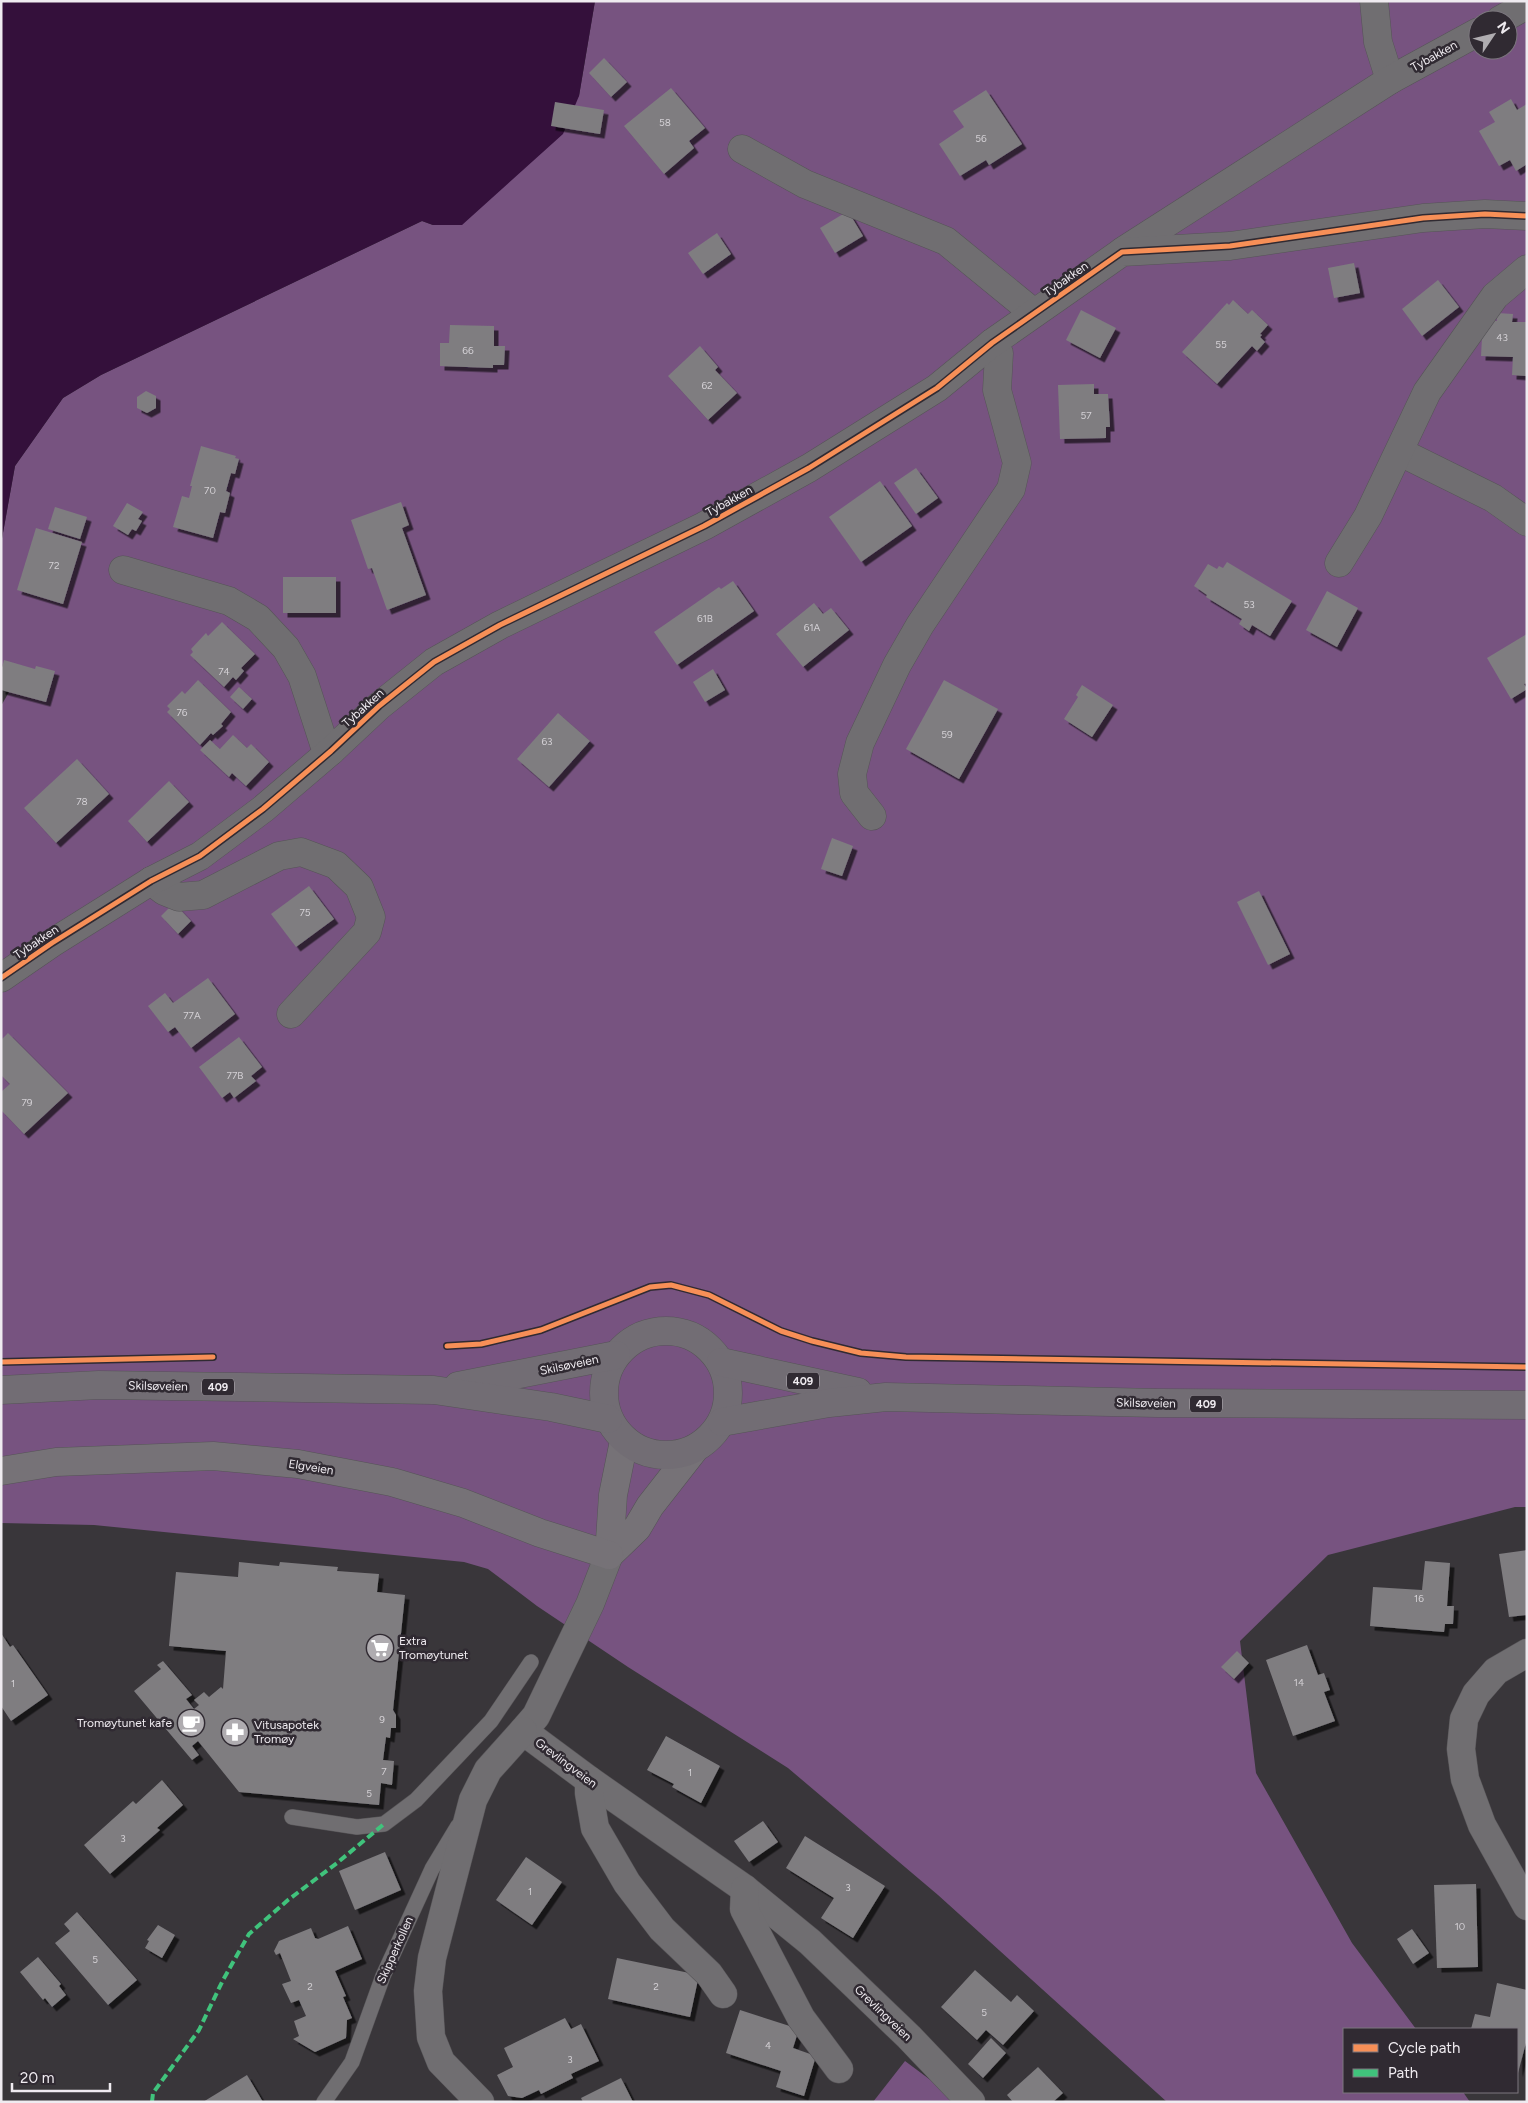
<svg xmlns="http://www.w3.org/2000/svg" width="1528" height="2103" font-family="Figtree,sans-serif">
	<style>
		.forest { fill: #775380; fill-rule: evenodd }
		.water { fill: #34103b }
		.building { fill: #7f7d80; filter: url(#shadow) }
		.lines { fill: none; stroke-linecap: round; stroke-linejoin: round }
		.service-casing { stroke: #565457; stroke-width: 16 }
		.minor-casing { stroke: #565457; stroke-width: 29 }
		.secondary-casing { stroke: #565457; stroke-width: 29 }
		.primary-casing { stroke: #565457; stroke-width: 29 }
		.service { stroke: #706e71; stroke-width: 15 }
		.minor { stroke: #706e71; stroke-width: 28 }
		.secondary { stroke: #767277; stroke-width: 28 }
		.primary { stroke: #726d74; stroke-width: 28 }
		.quiet { stroke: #40c37c; stroke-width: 4; stroke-dasharray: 8 4; stroke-linecap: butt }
		.cycleway-casing { stroke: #302a32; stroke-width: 8 }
		.cycleway { stroke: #f78f57; stroke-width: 5 }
		.labels { text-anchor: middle; stroke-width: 5; stroke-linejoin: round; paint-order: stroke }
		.number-label { font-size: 10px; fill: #d3d0d4 }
		.shield { fill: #302a32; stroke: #b6b1b7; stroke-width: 1 }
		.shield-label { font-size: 11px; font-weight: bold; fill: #efebf0 }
		.street-label { font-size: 12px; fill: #efebf0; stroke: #302a32 }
		.poi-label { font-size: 12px; fill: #efebf0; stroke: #302a32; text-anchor: start }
	</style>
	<defs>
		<filter id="shadow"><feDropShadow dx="4.5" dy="4.5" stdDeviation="0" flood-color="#0009"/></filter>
	</defs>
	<rect width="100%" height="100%" fill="#39363a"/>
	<g class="forest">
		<path d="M 595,1 L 1527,1 L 1527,1507 L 1515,1507 L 1328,1555 L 1240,1641 L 1256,1773 L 1352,1943 L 1416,2029 L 1344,2029 L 1344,2092 L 1463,2092 L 1470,2102 L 1167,2102 L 938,1895 L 788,1768 L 628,1667 L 537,1606 L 488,1569 L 464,1562 L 94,1525 L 1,1523 L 1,706 L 9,692 L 1,659 L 1,544 L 15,466 L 63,398 L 101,375 L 422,221 L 433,225 L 579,96 ZM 1478,20 L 1508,20 L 1508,50 L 1478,50 Z"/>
		<path d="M 905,2061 L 960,2102 L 873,2102 Z"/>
	</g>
	<path class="water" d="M 1,1 L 595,1 L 579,96 L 563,134 L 462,225 L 433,225 L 422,221 L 101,375 L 63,398 L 15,466 L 1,544 Z"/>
	<g class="building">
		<path d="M 604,58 L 627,82 L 611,97 L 589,73 Z"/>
		<path d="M 671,88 L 705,128 L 689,141 L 694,148 L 664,174 L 624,126 Z"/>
		<path d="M 986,90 L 1022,144 L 989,165 L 986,160 L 960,176 L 939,144 L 964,127 L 953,111 Z"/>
		<path d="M 1511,99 L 1517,110 L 1527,104 L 1527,164 L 1516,171 L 1510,160 L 1499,166 L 1479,131 L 1495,122 L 1489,112 Z"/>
		<path d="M 555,102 L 604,110 L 600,134 L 551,126 Z"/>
		<path d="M 848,211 L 863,236 L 835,253 L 820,228 Z"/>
		<path d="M 717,233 L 731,254 L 703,274 L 688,253 Z"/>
		<path d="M 1354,263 L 1360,293 L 1334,298 L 1328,268 Z"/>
		<path d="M 1438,280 L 1459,307 L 1422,336 L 1402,309 Z"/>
		<path d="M 1233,300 L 1248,314 L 1252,310 L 1268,325 L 1260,334 L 1262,335 L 1260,337 L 1265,342 L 1257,351 L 1252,346 L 1217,384 L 1182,352 L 1227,303 L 1229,305 Z"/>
		<path d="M 1081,310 L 1116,328 L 1100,358 L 1066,340 Z"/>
		<path d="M 1497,313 L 1513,314 L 1512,322 L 1527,322 L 1527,376 L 1512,375 L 1513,357 L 1481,356 L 1483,320 L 1497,321 Z"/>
		<path d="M 450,325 L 494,326 L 494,346 L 505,346 L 504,365 L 493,365 L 493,368 L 440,366 L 440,343 L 449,343 Z"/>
		<path d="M 700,346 L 718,367 L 715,370 L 737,393 L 708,420 L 668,376 Z"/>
		<path d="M 1094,384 L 1094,394 L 1108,394 L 1110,427 L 1106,427 L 1106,438 L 1060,439 L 1058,385 Z"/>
		<path d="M 146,391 L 156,396 L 156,408 L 147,413 L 137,408 L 137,397 Z"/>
		<path d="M 201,446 L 236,456 L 235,458 L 239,459 L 235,474 L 231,473 L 226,491 L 230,493 L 225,513 L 220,512 L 213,538 L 173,527 L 182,496 L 189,498 L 192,486 L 190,486 Z"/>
		<path d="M 916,468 L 938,498 L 916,514 L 894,483 Z"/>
		<path d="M 880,481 L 912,526 L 861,562 L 829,517 Z"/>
		<path d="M 401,502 L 409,525 L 402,528 L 426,595 L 387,610 L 372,568 L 368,569 L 351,520 Z"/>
		<path d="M 127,503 L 143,512 L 138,519 L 142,521 L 136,531 L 132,529 L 128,535 L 113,526 Z"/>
		<path d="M 55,507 L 87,517 L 80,539 L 48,529 Z"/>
		<path d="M 36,528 L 82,542 L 63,604 L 17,590 Z"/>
		<path d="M 1227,562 L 1292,601 L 1270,636 L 1252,625 L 1249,631 L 1239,624 L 1242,619 L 1206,597 L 1207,595 L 1194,586 L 1208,564 L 1217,569 L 1219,566 L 1223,568 Z"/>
		<rect x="283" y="577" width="53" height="36"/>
		<path d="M 733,581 L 754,611 L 677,665 L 654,632 L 719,587 L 721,589 Z"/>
		<path d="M 1327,591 L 1358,608 L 1337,647 L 1306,630 Z"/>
		<path d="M 814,603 L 823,614 L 831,608 L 849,630 L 803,667 L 776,634 Z"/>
		<path d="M 222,622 L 255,654 L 241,668 L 244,671 L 236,680 L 233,677 L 224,687 L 190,655 L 193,652 L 191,649 L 206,633 L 208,636 Z"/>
		<path d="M 1527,634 L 1527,683 L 1524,684 L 1527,689 L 1511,699 L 1487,658 Z"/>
		<path d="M 4,660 L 35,669 L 36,666 L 55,671 L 46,702 L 1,690 L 1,671 Z"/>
		<path d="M 713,669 L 725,690 L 705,702 L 693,682 Z"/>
		<path d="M 198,680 L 231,712 L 221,724 L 223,726 L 213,735 L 211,733 L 200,745 L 167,712 L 170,709 L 167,706 L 182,691 L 185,694 Z"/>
		<path d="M 944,680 L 998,709 L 959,779 L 906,749 Z"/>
		<path d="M 1082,685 L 1113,705 L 1092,737 L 1064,719 L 1078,697 L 1076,695 Z"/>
		<path d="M 239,687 L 252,699 L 243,709 L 230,697 Z"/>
		<path d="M 558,713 L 590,741 L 549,787 L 517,759 Z"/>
		<path d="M 233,735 L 247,748 L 251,744 L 269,762 L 246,786 L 232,773 L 229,777 L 200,750 L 210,740 L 220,749 Z"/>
		<path d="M 77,759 L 109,794 L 56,843 L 24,808 Z"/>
		<path d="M 169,781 L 189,802 L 147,842 L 128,821 Z"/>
		<path d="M 832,838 L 853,846 L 842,876 L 821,869 Z"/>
		<path d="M 309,886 L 334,919 L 296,947 L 271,914 Z"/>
		<path d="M 1259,891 L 1290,954 L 1268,965 L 1237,902 Z"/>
		<path d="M 174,903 L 191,921 L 178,934 L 161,916 Z"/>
		<path d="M 208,978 L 235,1014 L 191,1048 L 175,1027 L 168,1032 L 148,1006 L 165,993 L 173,1003 Z"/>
		<path d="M 8,1033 L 68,1093 L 24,1134 L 1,1110 L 1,1092 L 10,1084 L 1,1075 L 1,1040 Z"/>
		<path d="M 239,1037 L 262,1067 L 251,1076 L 256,1081 L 234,1098 L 230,1092 L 222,1098 L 199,1067 Z"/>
		<path d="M 1527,1550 L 1527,1615 L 1509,1617 L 1499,1554 Z"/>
		<path d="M 1425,1561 L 1450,1563 L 1447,1606 L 1454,1606 L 1453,1624 L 1445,1624 L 1444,1632 L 1370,1626 L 1373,1587 L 1422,1590 Z"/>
		<path d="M 239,1562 L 279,1566 L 280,1562 L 338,1567 L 337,1571 L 379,1574 L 377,1592 L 405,1595 L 393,1710 L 396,1715 L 396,1728 L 391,1728 L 390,1738 L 386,1737 L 383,1760 L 394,1761 L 392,1785 L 381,1783 L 379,1805 L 239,1792 L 198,1741 L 192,1746 L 199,1755 L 192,1760 L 134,1691 L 161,1669 L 157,1665 L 163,1661 L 192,1695 L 186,1699 L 194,1709 L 199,1705 L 194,1700 L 204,1692 L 209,1697 L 221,1687 L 223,1689 L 226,1651 L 169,1646 L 176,1572 L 238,1577 Z"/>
		<path d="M 1,1633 L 10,1647 L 13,1645 L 48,1695 L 11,1721 L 1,1706 Z"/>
		<path d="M 1307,1645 L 1318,1675 L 1324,1673 L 1330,1690 L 1324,1692 L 1335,1721 L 1293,1736 L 1266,1660 Z"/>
		<path d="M 1237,1651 L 1249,1663 L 1234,1679 L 1221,1667 Z"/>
		<path d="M 666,1736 L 720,1766 L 701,1803 L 672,1787 L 674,1784 L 647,1770 Z"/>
		<path d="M 162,1780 L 183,1805 L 157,1828 L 160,1830 L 110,1874 L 84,1845 L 133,1801 L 136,1804 Z"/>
		<path d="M 763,1821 L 778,1842 L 749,1862 L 734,1841 Z"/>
		<path d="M 805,1836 L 885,1886 L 853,1938 L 821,1918 L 834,1898 L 786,1868 Z"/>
		<path d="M 385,1852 L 401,1890 L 355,1910 L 339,1871 Z"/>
		<path d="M 526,1857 L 562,1882 L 532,1925 L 496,1900 Z"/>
		<path d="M 1476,1884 L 1478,1967 L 1437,1968 L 1434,1885 Z"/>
		<path d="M 77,1912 L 137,1980 L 108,2005 L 55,1943 L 70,1931 L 64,1924 Z"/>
		<path d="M 158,1925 L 175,1935 L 162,1958 L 145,1948 L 149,1941 L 147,1940 Z"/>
		<path d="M 348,1926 L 362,1959 L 335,1971 L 346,1996 L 343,1997 L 352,2018 L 347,2020 L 346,2038 L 315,2052 L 293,2039 L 299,2036 L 294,2021 L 306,2016 L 299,2000 L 291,2003 L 282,1984 L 291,1981 L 280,1953 L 276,1955 L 274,1951 L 279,1941 L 311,1928 L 315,1938 L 318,1939 Z"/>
		<path d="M 1412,1929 L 1429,1953 L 1413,1964 L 1397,1939 Z"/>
		<path d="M 38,1957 L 61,1984 L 59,1986 L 66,1995 L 52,2007 L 45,1998 L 43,2000 L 20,1972 Z"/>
		<path d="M 617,1958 L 699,1975 L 690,2017 L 608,1999 Z"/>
		<path d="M 975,1970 L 1011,2002 L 1017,1995 L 1034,2011 L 1003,2045 L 986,2030 L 977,2040 L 941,2007 Z"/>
		<path d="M 1497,1983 L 1527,1990 L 1527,2039 L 1518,2073 L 1517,2029 L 1471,2029 L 1475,2014 L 1490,2017 Z"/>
		<path d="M 740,2010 L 799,2029 L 793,2048 L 816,2056 L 804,2096 L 776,2087 L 781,2071 L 726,2053 Z"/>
		<path d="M 565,2018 L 571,2029 L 581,2024 L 599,2061 L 571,2074 L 573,2078 L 541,2094 L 539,2090 L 522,2098 L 508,2096 L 497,2075 L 513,2067 L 504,2048 Z"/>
		<path d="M 991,2038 L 1006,2053 L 983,2078 L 968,2064 Z"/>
		<path d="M 1038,2067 L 1063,2093 L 1053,2102 L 1013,2102 L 1007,2095 Z"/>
		<path d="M 247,2075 L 263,2102 L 203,2102 Z"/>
		<path d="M 621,2078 L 633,2102 L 583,2102 L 581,2098 Z"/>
	</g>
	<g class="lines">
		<g class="service-casing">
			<g id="service">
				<path d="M 292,1817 L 357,1827 L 384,1824 L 416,1800 L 491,1721 L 531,1662"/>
				<path d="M 324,2102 L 352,2062 L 383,1976 L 432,1869 L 458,1826"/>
			</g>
		</g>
		<g class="minor-casing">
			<g id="minor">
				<path d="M 1374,1 L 1378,42 L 1390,80"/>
				<path d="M 1500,20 L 1527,5"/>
				<path d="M 742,149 L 805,184 L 946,241 L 1034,313"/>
				<path d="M 1123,251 L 1390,80 L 1478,32"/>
				<path d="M 1400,452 L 1493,498 L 1527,522"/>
				<path d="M 1339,563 L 1368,516 L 1427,392 L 1495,296 L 1527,269"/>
				<path d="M 123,570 L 229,601 L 258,618 L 286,648 L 302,676 L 324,744 L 331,751"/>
				<path d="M 872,816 L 854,793 L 852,774 L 860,743 L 897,665 L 920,625 L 1011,489 L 1017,463 L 997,390 L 999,353 L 992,343"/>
				<path d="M 151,881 L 164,891 L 179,897 L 203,895 L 279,856 L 301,852 L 336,865 L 359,887 L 371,917 L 367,932 L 291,1014"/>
				<path d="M 1,978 L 52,943 L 151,881 L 200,856 L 263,809 L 331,751 L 379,706 L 434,662 L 500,625 L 704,526 L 809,468 L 937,388 L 992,343 L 1122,252 L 1230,246 L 1423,218 L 1485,214 L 1527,216"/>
				<path d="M 609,1555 L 590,1604 L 536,1716 L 523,1731 L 589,1780 L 745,1889 L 810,1942 L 909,2037 L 971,2102"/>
				<path d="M 1527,1653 L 1496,1671 L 1476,1694 L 1464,1719 L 1461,1749 L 1465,1779 L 1482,1825 L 1527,1906"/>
				<path d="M 589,1780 L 589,1793 L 595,1828 L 627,1883 L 662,1929 L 709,1974 L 723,1994"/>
				<path d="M 745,1889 L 744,1909 L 801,2018 L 839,2069"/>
				<path d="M 480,2102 L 441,2062 L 431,2037 L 428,1991 L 432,1958 L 473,1800 L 488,1770 L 523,1731"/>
			</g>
		</g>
		<g class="secondary-casing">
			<g id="secondary">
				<path d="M 624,1441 L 613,1495 L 609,1555 L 637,1528 L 650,1506 L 693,1451"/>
				<path d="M 1,1471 L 56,1462 L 213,1456 L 298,1464 L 392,1482 L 463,1503 L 540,1533 L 609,1555"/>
			</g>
		</g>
		<g class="primary-casing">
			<g id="primary">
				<circle cx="666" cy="1393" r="62"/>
				<path d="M 721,1362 L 858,1392"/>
				<path d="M 458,1386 L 616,1355"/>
				<path d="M 1,1390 L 99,1385 L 434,1390 L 551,1407 L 608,1419"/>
				<path d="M 722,1422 L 829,1403 L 886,1397 L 1157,1403 L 1527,1405"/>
			</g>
		</g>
		<use href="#service" class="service"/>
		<use href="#minor" class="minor"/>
		<use href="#secondary" class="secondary"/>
		<use href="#primary" class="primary"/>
		<path class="quiet" d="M 152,2102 L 153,2093 L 199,2030 L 223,1980 L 249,1934 L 288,1900 L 337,1863 L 384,1824"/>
		<g class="cycleway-casing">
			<g id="cycleway">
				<path d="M 1,978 L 52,943 L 151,881 L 200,856 L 263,809 L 331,751 L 379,706 L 434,662 L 500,625 L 704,526 L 809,468 L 937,388 L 992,343 L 1122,252 L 1230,246 L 1423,218 L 1485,214 L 1527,216"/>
				<path d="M 447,1346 L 481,1344 L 541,1330 L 650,1287 L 671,1285 L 709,1295 L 781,1331 L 812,1341 L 861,1353 L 906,1357 L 1527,1367"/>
				<path d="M 1,1362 L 213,1357"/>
			</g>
		</g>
		<use href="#cycleway" class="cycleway"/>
	</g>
	<defs>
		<g id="supermarket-disc" transform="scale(1.4375)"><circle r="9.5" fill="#afacb0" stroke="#302a32"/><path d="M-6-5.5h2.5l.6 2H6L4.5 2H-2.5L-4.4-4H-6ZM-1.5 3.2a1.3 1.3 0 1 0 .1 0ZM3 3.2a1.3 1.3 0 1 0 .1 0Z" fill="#fff"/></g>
		<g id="cafe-disc" transform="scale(1.4375)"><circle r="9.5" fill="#afacb0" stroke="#302a32"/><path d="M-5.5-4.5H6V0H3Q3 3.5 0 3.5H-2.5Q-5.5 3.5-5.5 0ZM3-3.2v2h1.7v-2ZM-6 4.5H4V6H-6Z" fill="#fff"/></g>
		<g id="pharmacy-disc" transform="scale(1.4375)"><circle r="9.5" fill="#afacb0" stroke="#302a32"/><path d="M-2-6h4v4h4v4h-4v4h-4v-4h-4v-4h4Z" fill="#fff"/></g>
	</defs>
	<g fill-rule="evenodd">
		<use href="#supermarket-disc" x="380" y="1648"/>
		<use href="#cafe-disc" x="191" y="1723"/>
		<use href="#pharmacy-disc" x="235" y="1732"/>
	</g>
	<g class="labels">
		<g class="number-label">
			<text x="665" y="126">58</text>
			<text x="981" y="142">56</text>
			<text x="1502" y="341">43</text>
			<text x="1221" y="348">55</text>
			<text x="468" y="354">66</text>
			<text x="707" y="389">62</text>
			<text x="1086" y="419">57</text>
			<text x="210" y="494">70</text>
			<text x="54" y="569">72</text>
			<text x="1249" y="608">53</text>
			<text x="705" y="622">61B</text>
			<text x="812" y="631">61A</text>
			<text x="224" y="675">74</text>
			<text x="182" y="716">76</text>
			<text x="947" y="738">59</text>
			<text x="547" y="745">63</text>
			<text x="82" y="805">78</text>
			<text x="305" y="916">75</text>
			<text x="192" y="1019">77A</text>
			<text x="235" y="1079">77B</text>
			<text x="27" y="1106">79</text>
			<text x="1419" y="1602">16</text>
			<text x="1299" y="1686">14</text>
			<text x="13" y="1687">1</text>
			<text x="382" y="1723">9</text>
			<text x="384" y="1775">7</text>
			<text x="690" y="1776">1</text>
			<text x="369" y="1797">5</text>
			<text x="123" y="1842">3</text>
			<text x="848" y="1891">3</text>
			<text x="530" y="1895">1</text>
			<text x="1460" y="1930">10</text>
			<text x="95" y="1963">5</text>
			<text x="310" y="1990">2</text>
			<text x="656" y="1990">2</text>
			<text x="984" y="2016">5</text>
			<text x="768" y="2049">4</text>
			<text x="570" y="2063">3</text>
		</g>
		<g class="shield">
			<rect x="787" y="1372.5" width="32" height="17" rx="4"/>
			<rect x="202" y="1378.5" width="32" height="17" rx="4"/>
			<rect x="1190" y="1395.5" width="32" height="17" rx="4"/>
		</g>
		<g class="shield-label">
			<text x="803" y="1385">409</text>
			<text x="218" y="1391">409</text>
			<text x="1206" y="1408">409</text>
		</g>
		<g class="street-label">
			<text transform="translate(1434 56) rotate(-29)" y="4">Tybakken</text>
			<text transform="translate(1066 279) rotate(-35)" y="4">Tybakken</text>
			<text transform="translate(729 501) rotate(-29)" y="4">Tybakken</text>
			<text transform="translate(363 708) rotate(-42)" y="4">Tybakken</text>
			<text transform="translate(36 942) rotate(-34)" y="4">Tybakken</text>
			<text transform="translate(569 1365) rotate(-12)" y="4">Skilsøveien</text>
			<text transform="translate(158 1386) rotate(1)" y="4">Skilsøveien</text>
			<text transform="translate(1146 1403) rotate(1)" y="4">Skilsøveien</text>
			<text transform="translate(311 1467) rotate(9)" y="4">Elgveien</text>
			<text transform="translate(566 1763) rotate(37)" y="4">Grevlingveien</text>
			<text transform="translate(395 1950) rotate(-66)" y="4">Skipperkollen</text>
			<text transform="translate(883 2013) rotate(44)" y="4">Grevlingveien</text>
		</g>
		<g class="poi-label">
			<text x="399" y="1645">Extra<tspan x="399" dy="14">Tromøytunet</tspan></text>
			<text x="172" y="1727" text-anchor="end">Tromøytunet kafe</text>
			<text x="254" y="1729">Vitusapotek<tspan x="254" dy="14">Tromøy</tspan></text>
		</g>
	</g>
	<rect width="1528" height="2103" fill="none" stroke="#efebf0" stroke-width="5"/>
	<rect x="1343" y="2028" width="175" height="65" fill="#302a32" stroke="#7c777e"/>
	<rect x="1353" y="2044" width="25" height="8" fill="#f78f57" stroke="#7c777e"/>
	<text x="1388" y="2053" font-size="15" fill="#efebf0">Cycle path</text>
	<rect x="1353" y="2069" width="25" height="8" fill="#40c37c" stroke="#7c777e"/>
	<text x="1388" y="2078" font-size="15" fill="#efebf0">Path</text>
	<g transform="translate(1493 35) rotate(55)"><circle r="24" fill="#302a32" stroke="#7c777e"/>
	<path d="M0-4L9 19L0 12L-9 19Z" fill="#afacb0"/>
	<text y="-8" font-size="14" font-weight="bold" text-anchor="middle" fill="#efebf0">N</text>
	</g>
	<path d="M12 2083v8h98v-8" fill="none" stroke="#efebf0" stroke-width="2.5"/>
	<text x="20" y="2083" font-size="15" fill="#efebf0" stroke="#302a32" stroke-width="4" paint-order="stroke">20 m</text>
</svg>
